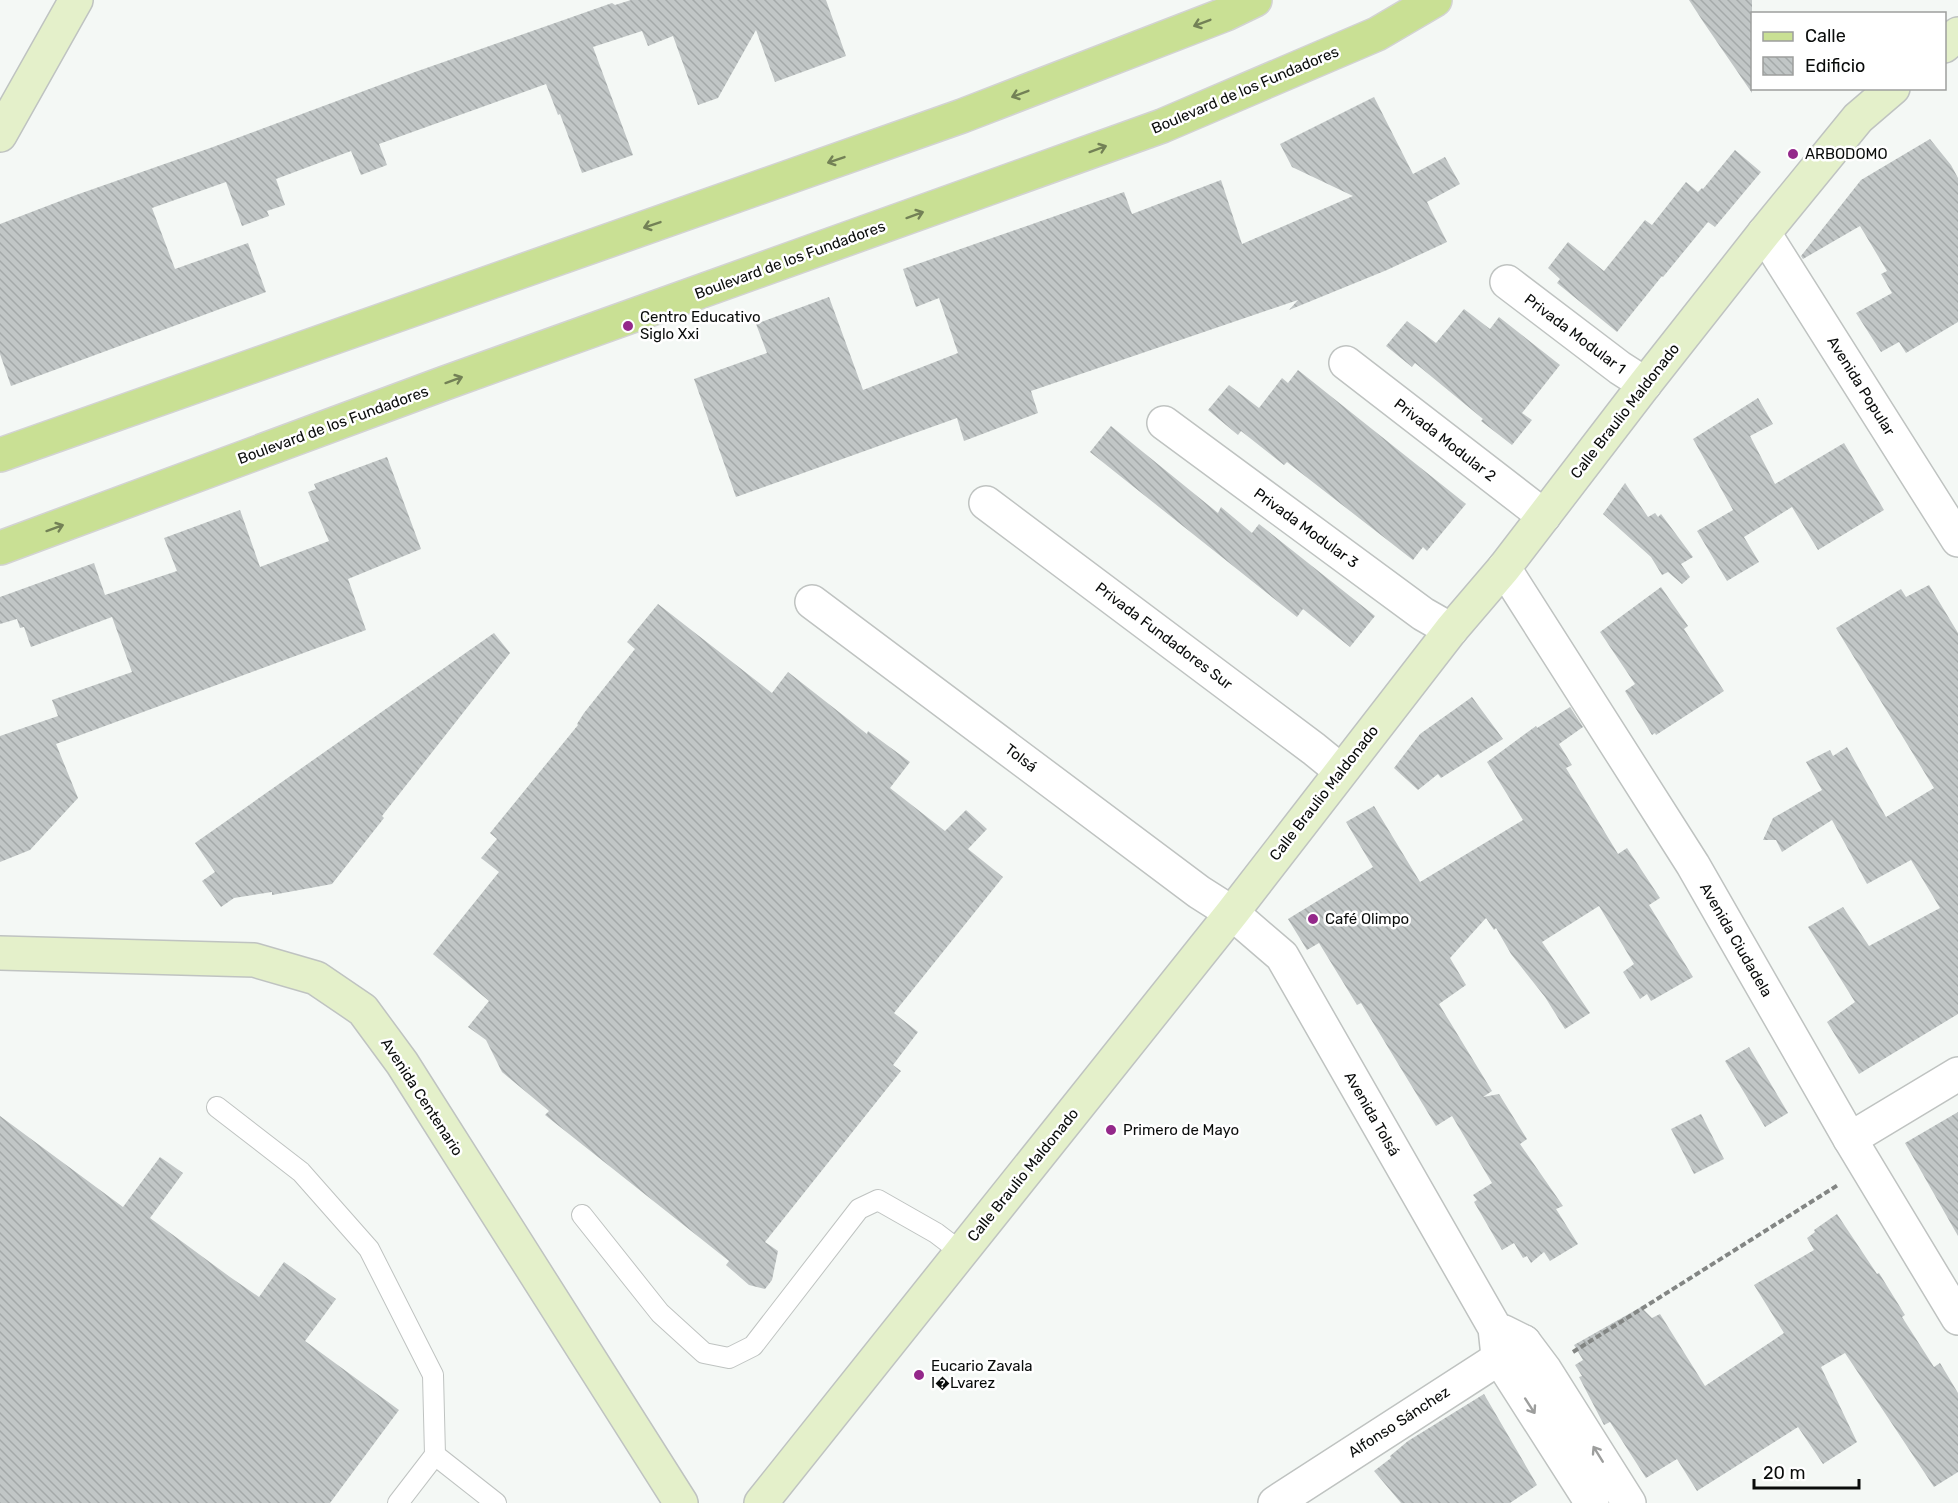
<svg xmlns="http://www.w3.org/2000/svg" width="1958" height="1503" font-family="Rubik,sans-serif">
	<style>
		.building { fill: url(#building-back-hatch) }
		.lines { fill: none; stroke-linecap: round; stroke-linejoin: round }
		.lane-casing { stroke: #bfc3c1; stroke-width: 22 }
		.street-casing { stroke: #bfc3c1; stroke-width: 36 }
		.secondary-casing { stroke: #bfc3c1; stroke-width: 36 }
		.primary-casing { stroke: #d3d3d3; stroke-width: 36 }
		.path { stroke: #838684; stroke-width: 4; stroke-dasharray: 6 3; stroke-linecap: butt }
		.lane { stroke: #fff; stroke-width: 20 }
		.street { stroke: #fff; stroke-width: 33 }
		.secondary { stroke: #e4f0ca; stroke-width: 33 }
		.primary { stroke: #c9e094; stroke-width: 33 }
		.oneway { stroke: #738156 }
		.oneway2 { stroke: #9d9e9d }
		.poi-dot { fill: #94288a; stroke: #fff; stroke-width: 2 }
		.labels { text-anchor: middle; stroke-width: 5; stroke-linejoin: round; paint-order: stroke }
		.street-label { font-size: 15px; fill: #0a0c0b; stroke: #fff }
		.poi-label { font-size: 15px; fill: #0a0c0b; stroke: #fff; text-anchor: start }
	</style>
	<defs>
		<pattern id="building-back-hatch" width="6" height="6" patternUnits="userSpaceOnUse" patternTransform="scale(1.5)"><rect width="6" height="6" fill="#c1c6c6"/><path d="M-1 5l2 2M0 0l6 6M5-1l2 2" fill="none" stroke="#a4a9a9"/></pattern>
	</defs>
	<rect width="100%" height="100%" fill="#f4f8f5"/>
	<g class="building">
		<path d="M 631,0 L 826,0 L 846,56 L 775,82 L 756,30 L 718,98 L 698,105 L 673,36 L 648,46 L 642,31 L 593,47 L 633,155 L 582,173 L 560,114 L 558,115 L 546,84 L 379,144 L 387,165 L 361,175 L 351,151 L 276,179 L 285,205 L 267,211 L 269,216 L 242,226 L 226,182 L 152,208 L 175,269 L 248,243 L 266,292 L 11,386 L 0,354 L 0,224 L 76,195 L 213,147 L 415,72 L 612,3 L 615,5 Z"/>
		<path d="M 1689,0 L 1752,0 L 1752,93 L 1704,23 Z"/>
		<path d="M 1374,97 L 1413,174 L 1445,157 L 1460,184 L 1427,202 L 1447,242 L 1387,270 L 1289,310 L 1298,300 L 1031,391 L 1038,413 L 964,441 L 957,418 L 736,497 L 694,379 L 767,353 L 756,324 L 829,297 L 863,390 L 958,353 L 939,298 L 916,307 L 903,269 L 1124,192 L 1132,214 L 1221,180 L 1242,244 L 1353,196 L 1292,167 L 1280,144 Z"/>
		<path d="M 1930,139 L 1951,165 L 1958,178 L 1958,322 L 1906,353 L 1899,342 L 1881,352 L 1856,313 L 1892,293 L 1881,274 L 1887,271 L 1860,226 L 1803,259 L 1801,256 L 1861,180 Z"/>
		<path d="M 1735,150 L 1761,172 L 1715,227 L 1708,222 L 1663,277 L 1662,276 L 1617,332 L 1557,283 L 1560,279 L 1548,268 L 1568,242 L 1604,271 L 1645,220 L 1652,225 L 1686,182 L 1698,192 L 1702,188 L 1703,189 Z"/>
		<path d="M 1464,309 L 1490,329 L 1499,317 L 1560,365 L 1522,413 L 1532,420 L 1512,445 L 1481,421 L 1483,419 L 1415,363 L 1412,367 L 1386,346 L 1407,321 L 1436,343 Z"/>
		<path d="M 1298,370 L 1466,504 L 1427,551 L 1423,547 L 1413,560 L 1287,462 L 1284,465 L 1241,431 L 1238,435 L 1208,410 L 1229,385 L 1259,408 L 1282,378 L 1288,383 Z"/>
		<path d="M 1758,398 L 1773,424 L 1750,436 L 1775,484 L 1844,443 L 1884,510 L 1818,550 L 1792,507 L 1744,537 L 1759,562 L 1727,581 L 1697,531 L 1733,510 L 1693,439 Z"/>
		<path d="M 1111,426 L 1218,513 L 1221,507 L 1252,533 L 1259,524 L 1375,616 L 1350,647 L 1303,609 L 1297,617 L 1090,452 Z"/>
		<path d="M 387,457 L 421,549 L 348,579 L 366,630 L 56,744 L 78,798 L 30,850 L 0,862 L 0,736 L 58,716 L 52,700 L 132,672 L 112,617 L 31,647 L 24,627 L 20,628 L 17,619 L 0,624 L 0,597 L 94,563 L 105,595 L 177,571 L 164,538 L 240,510 L 260,567 L 329,541 L 308,492 L 316,489 L 314,484 Z"/>
		<path d="M 1625,483 L 1648,517 L 1655,513 L 1658,517 L 1661,514 L 1693,557 L 1681,564 L 1690,577 L 1682,584 L 1668,572 L 1662,575 L 1651,557 L 1603,514 Z"/>
		<path d="M 1929,585 L 1958,633 L 1958,1014 L 1859,1074 L 1827,1022 L 1855,1002 L 1808,927 L 1843,907 L 1869,946 L 1940,908 L 1911,860 L 1867,884 L 1832,820 L 1782,852 L 1776,840 L 1763,840 L 1773,818 L 1822,790 L 1806,762 L 1830,750 L 1833,756 L 1847,747 L 1886,817 L 1934,788 L 1836,628 L 1901,589 L 1906,597 Z"/>
		<path d="M 1661,587 L 1688,626 L 1684,629 L 1724,691 L 1656,735 L 1655,733 L 1652,735 L 1625,691 L 1635,684 L 1600,632 Z"/>
		<path d="M 658,604 L 772,693 L 788,672 L 867,734 L 868,731 L 910,762 L 890,788 L 945,831 L 966,810 L 987,829 L 968,849 L 1003,877 L 894,1013 L 918,1032 L 893,1065 L 901,1071 L 765,1242 L 778,1251 L 772,1280 L 765,1289 L 749,1285 L 726,1265 L 729,1261 L 545,1115 L 549,1111 L 502,1072 L 486,1040 L 468,1027 L 489,1001 L 433,954 L 499,872 L 481,858 L 497,839 L 490,833 L 578,725 L 577,724 L 584,713 L 635,649 L 627,642 Z"/>
		<path d="M 494,633 L 510,653 L 382,816 L 384,818 L 332,884 L 272,895 L 272,892 L 234,898 L 221,907 L 202,881 L 215,872 L 195,843 Z"/>
		<path d="M 1472,697 L 1503,739 L 1441,778 L 1438,774 L 1418,790 L 1394,768 L 1420,734 Z"/>
		<path d="M 1570,707 L 1583,727 L 1559,744 L 1572,765 L 1566,768 L 1618,854 L 1627,848 L 1660,898 L 1649,905 L 1693,977 L 1651,1001 L 1647,994 L 1640,999 L 1623,972 L 1634,964 L 1599,906 L 1542,942 L 1590,1013 L 1565,1029 L 1545,997 L 1511,954 L 1496,928 L 1494,930 L 1486,918 L 1450,958 L 1466,985 L 1439,1004 L 1492,1091 L 1483,1097 L 1499,1094 L 1527,1139 L 1520,1144 L 1563,1206 L 1556,1209 L 1578,1244 L 1550,1261 L 1544,1252 L 1531,1263 L 1527,1256 L 1523,1258 L 1514,1243 L 1502,1250 L 1474,1202 L 1477,1200 L 1473,1195 L 1492,1183 L 1452,1116 L 1436,1126 L 1361,1003 L 1357,1005 L 1319,943 L 1307,950 L 1288,919 L 1373,867 L 1346,822 L 1374,806 L 1420,882 L 1523,820 L 1487,762 L 1536,726 L 1537,728 Z"/>
		<path d="M 1749,1047 L 1788,1113 L 1765,1127 L 1725,1061 Z"/>
		<path d="M 1958,1112 L 1958,1236 L 1905,1143 Z"/>
		<path d="M 1701,1114 L 1724,1159 L 1694,1174 L 1671,1129 Z"/>
		<path d="M 0,1116 L 123,1207 L 160,1157 L 183,1173 L 150,1218 L 230,1277 L 259,1297 L 284,1262 L 336,1299 L 305,1341 L 399,1410 L 330,1503 L 0,1503 Z"/>
		<path d="M 1837,1214 L 1877,1274 L 1879,1273 L 1905,1315 L 1902,1317 L 1934,1367 L 1940,1363 L 1958,1393 L 1958,1472 L 1934,1487 L 1845,1353 L 1821,1367 L 1857,1442 L 1823,1464 L 1798,1427 L 1697,1491 L 1677,1459 L 1646,1478 L 1610,1422 L 1604,1425 L 1579,1377 L 1582,1376 L 1575,1365 L 1583,1360 L 1574,1345 L 1641,1307 L 1652,1318 L 1660,1314 L 1705,1386 L 1784,1333 L 1754,1285 L 1814,1250 L 1807,1238 L 1815,1232 L 1814,1230 Z"/>
		<path d="M 1484,1394 L 1537,1485 L 1510,1503 L 1401,1503 L 1374,1471 L 1391,1458 L 1390,1456 L 1408,1441 Z"/>
	</g>
	<g class="lines">
		<g class="lane-casing">
			<g id="lane">
				<path d="M 217,1107 L 301,1172 L 369,1249 L 433,1375 L 435,1455 L 496,1503"/>
				<path d="M 582,1215 L 660,1313 L 704,1353 L 729,1358 L 753,1346 L 859,1209 L 878,1200 L 936,1233 L 961,1252"/>
				<path d="M 398,1503 L 435,1455"/>
			</g>
		</g>
		<g class="street-casing">
			<g id="street">
				<path d="M 1764,233 L 1958,540"/>
				<path d="M 1507,282 L 1620,368 L 1645,384"/>
				<path d="M 1346,363 L 1544,516"/>
				<path d="M 1164,423 L 1423,614 L 1451,630"/>
				<path d="M 986,503 L 1314,749 L 1341,771"/>
				<path d="M 1504,568 L 1693,865 L 1850,1139 L 1958,1318"/>
				<path d="M 812,602 L 1199,892 L 1232,913 L 1282,956 L 1495,1328 L 1498,1356 L 1592,1503"/>
				<path d="M 1850,1139 L 1958,1074"/>
				<path d="M 1504,1332 L 1524,1342 L 1545,1370 L 1629,1503"/>
				<path d="M 1275,1503 L 1524,1342"/>
			</g>
		</g>
		<g class="secondary-casing">
			<g id="secondary">
				<path d="M 1944,46 L 1958,34"/>
				<path d="M 0,135 L 76,0"/>
				<path d="M 0,953 L 254,960 L 316,978 L 363,1010 L 402,1063 L 681,1503"/>
				<path d="M 761,1503 L 1232,913 L 1451,630 L 1504,568 L 1645,384 L 1764,233 L 1858,118 L 1893,88"/>
			</g>
		</g>
		<g class="primary-casing">
			<g id="primary">
				<path d="M 0,455 L 962,116 L 1226,14 L 1255,0"/>
				<path d="M 0,548 L 445,383 L 1162,126 L 1377,34 L 1435,0"/>
			</g>
		</g>
		<path class="path" d="M 1573,1352 L 1838,1185"/>
		<use href="#lane" class="lane"/>
		<use href="#street" class="street"/>
		<use href="#secondary" class="secondary"/>
		<use href="#primary" class="primary"/>
	</g>
	<defs><path id="oneway-shaft" d="M-6 0H5M1.5-3L5.5 0L1.5 3" fill="none" stroke-width="1.6" stroke-linecap="round" stroke-linejoin="round" transform="scale(1.5)"/></defs>
	<g class="oneway">
		<use href="#oneway-shaft" transform="translate(1202 23) rotate(159)"/>
		<use href="#oneway-shaft" transform="translate(1020 94) rotate(159)"/>
		<use href="#oneway-shaft" transform="translate(1098 149) rotate(-20)"/>
		<use href="#oneway-shaft" transform="translate(836 160) rotate(161)"/>
		<use href="#oneway-shaft" transform="translate(915 215) rotate(-20)"/>
		<use href="#oneway-shaft" transform="translate(652 225) rotate(161)"/>
		<use href="#oneway-shaft" transform="translate(454 380) rotate(-20)"/>
		<use href="#oneway-shaft" transform="translate(55 528) rotate(-20)"/>
	</g>
	<g class="oneway2">
		<use href="#oneway-shaft" transform="translate(1530 1406) rotate(57)"/>
		<use href="#oneway-shaft" transform="translate(1598 1454) rotate(-122)"/>
	</g>
	<g class="poi-dot">
		<circle cx="1793" cy="154" r="6"/>
		<circle cx="628" cy="326" r="6"/>
		<circle cx="1313" cy="919" r="6"/>
		<circle cx="1111" cy="1130" r="6"/>
		<circle cx="919" cy="1375" r="6"/>
	</g>
	<g class="labels">
		<g class="street-label">
			<text transform="translate(1245 90) rotate(-23)" y="5">Boulevard de los Fundadores</text>
			<text transform="translate(790 260) rotate(-20)" y="5">Boulevard de los Fundadores</text>
			<text transform="translate(1575 334) rotate(37)" y="5">Privada Modular 1</text>
			<text transform="translate(1861 386) rotate(58)" y="5">Avenida Popular</text>
			<text transform="translate(1625 411) rotate(-52)" y="5">Calle Braulio Maldonado</text>
			<text transform="translate(333 425) rotate(-20)" y="5">Boulevard de los Fundadores</text>
			<text transform="translate(1445 440) rotate(38)" y="5">Privada Modular 2</text>
			<text transform="translate(1306 528) rotate(36)" y="5">Privada Modular 3</text>
			<text transform="translate(1164 636) rotate(37)" y="5">Privada Fundadores Sur</text>
			<text transform="translate(1021 758) rotate(37)" y="5">Tolsá</text>
			<text transform="translate(1324 793) rotate(-52)" y="5">Calle Braulio Maldonado</text>
			<text transform="translate(1736 940) rotate(60)" y="5">Avenida Ciudadela</text>
			<text transform="translate(422 1097) rotate(57)" y="5">Avenida Centenario</text>
			<text transform="translate(1372 1114) rotate(60)" y="5">Avenida Tolsá</text>
			<text transform="translate(1023 1175) rotate(-51)" y="5">Calle Braulio Maldonado</text>
			<text transform="translate(1399 1422) rotate(-33)" y="5">Alfonso Sánchez</text>
		</g>
		<g class="poi-label">
			<text x="1805" y="159">ARBODOMO</text>
			<text x="640" y="322">Centro Educativo<tspan x="640" dy="17">Siglo Xxi</tspan></text>
			<text x="1325" y="924">Café Olimpo</text>
			<text x="1123" y="1135">Primero de Mayo</text>
			<text x="931" y="1371">Eucario Zavala<tspan x="931" dy="17">I�Lvarez</tspan></text>
		</g>
	</g>
	<rect x="1751" y="12" width="195" height="78" fill="#ffffff" stroke="#9d9e9d" stroke-width="1.5"/>
	<rect x="1763" y="32" width="30" height="9" fill="#c9e094" stroke="#9d9e9d" stroke-width="1.5"/>
	<text x="1805" y="42" font-size="18" fill="#0a0c0b">Calle</text>
	<rect x="1763" y="57" width="30" height="18" fill="url(#building-back-hatch)" stroke="#9d9e9d" stroke-width="1.5"/>
	<text x="1805" y="72" font-size="18" fill="#0a0c0b">Edificio</text>
	<path d="M1754 1479v9h105v-9" fill="none" stroke="#0a0c0b" stroke-width="3"/>
	<text x="1763" y="1479" font-size="18" fill="#0a0c0b" stroke="#ffffff" stroke-width="4.5" paint-order="stroke">20 m</text>
</svg>
